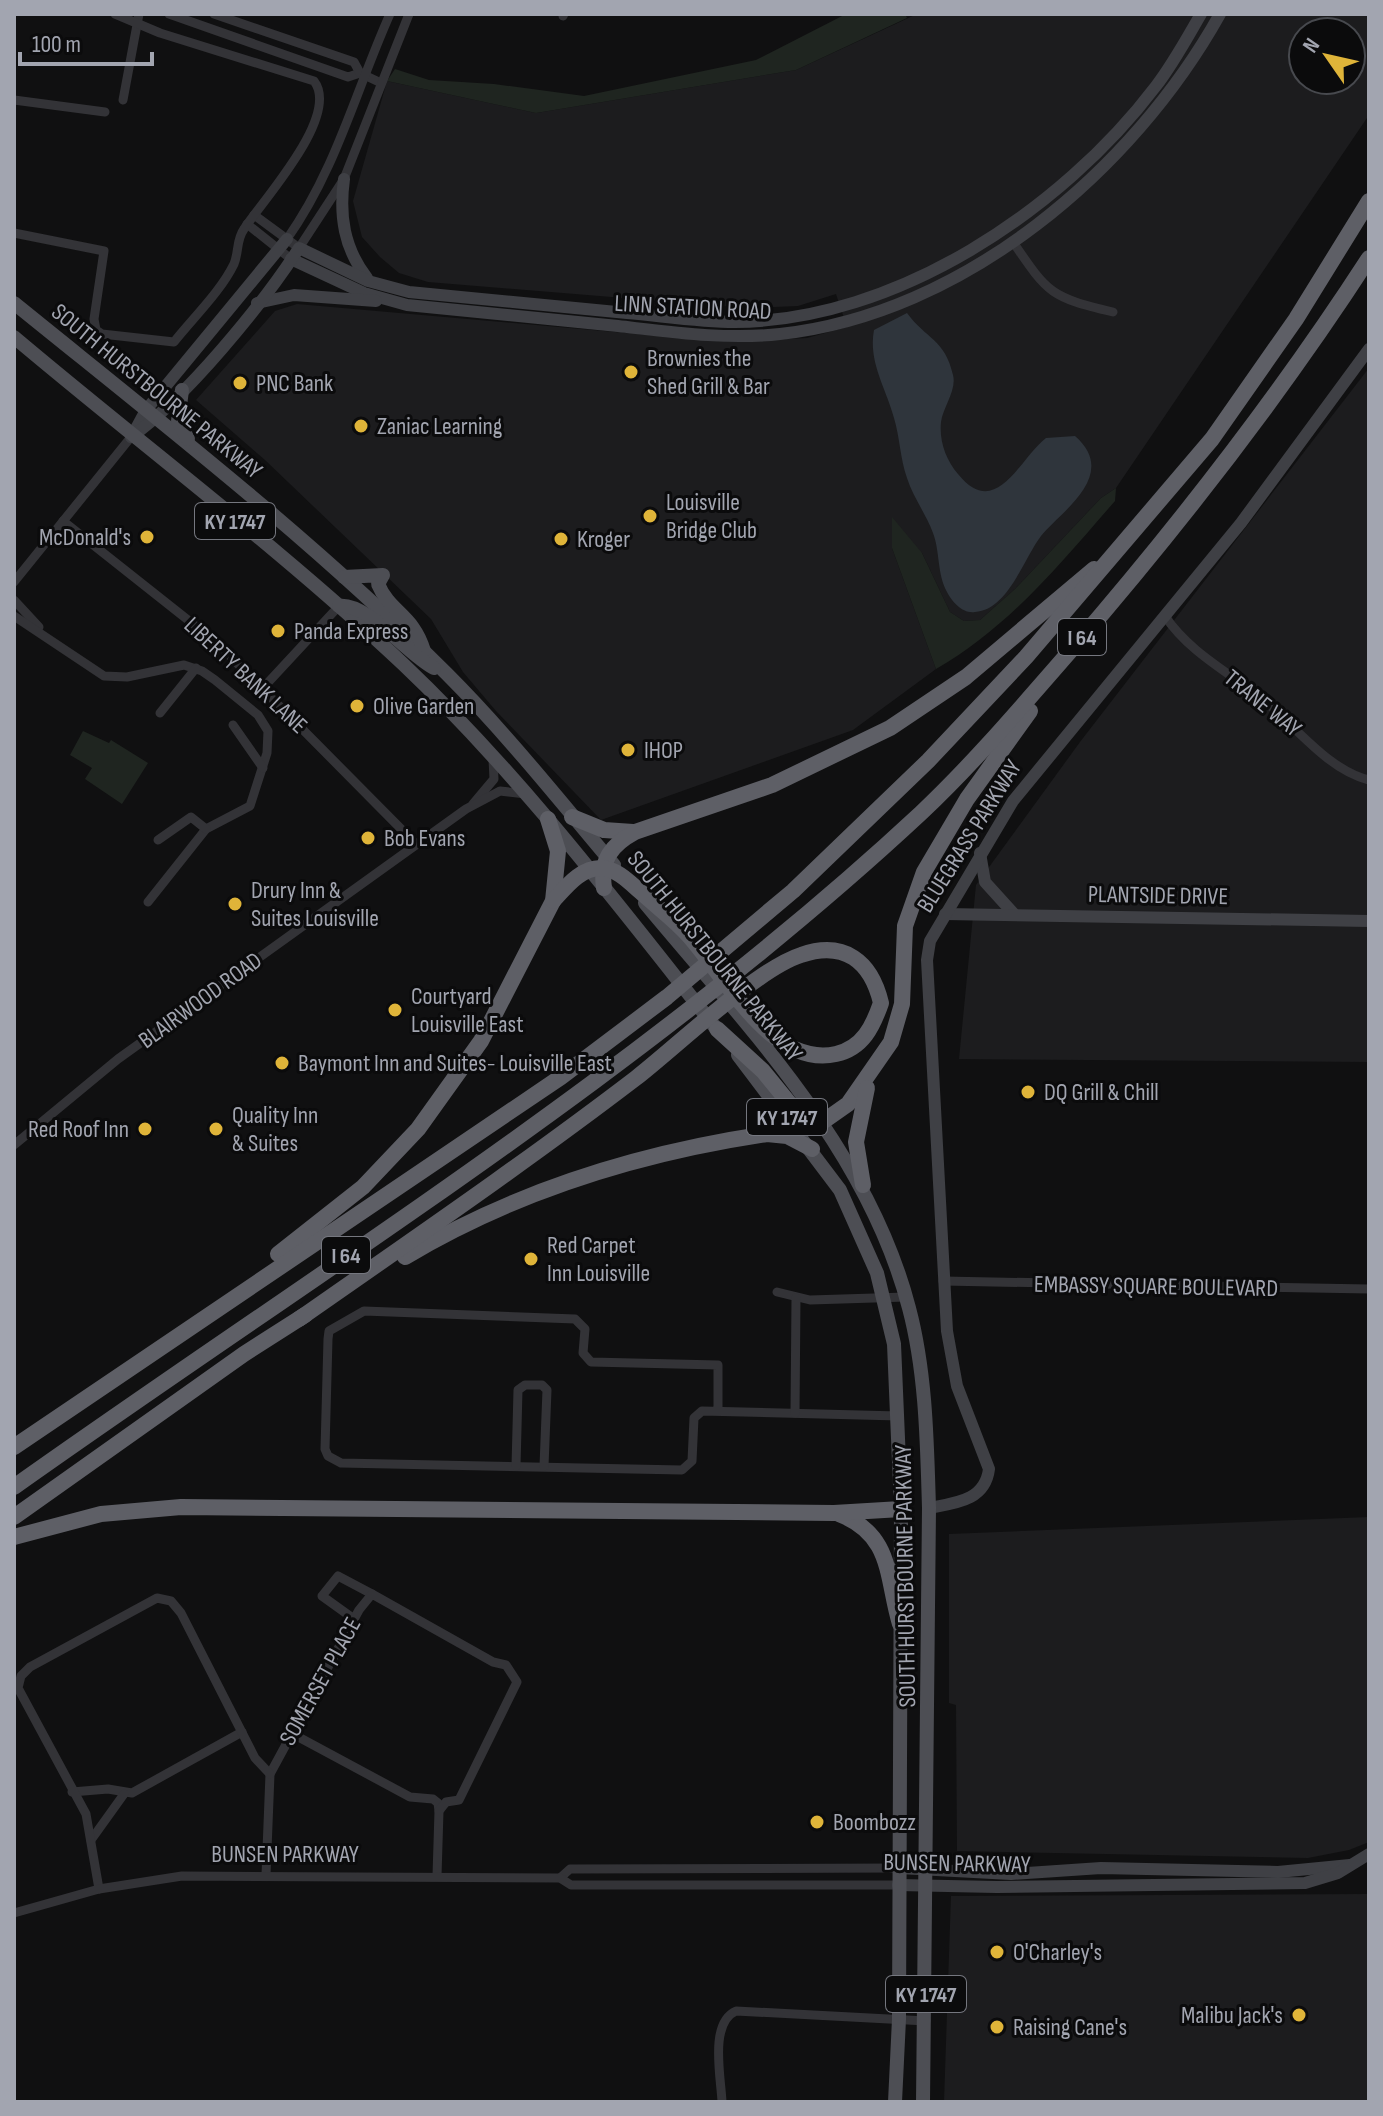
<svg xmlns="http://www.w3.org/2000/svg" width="1383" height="2116" font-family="'Sofia Sans Condensed',sans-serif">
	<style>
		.built { fill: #1c1c1e; fill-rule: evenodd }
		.green { fill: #1f2520 }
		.water { fill: #2f353c }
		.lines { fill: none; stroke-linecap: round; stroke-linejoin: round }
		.street { stroke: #333337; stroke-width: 9 }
		.secondary { stroke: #3f4045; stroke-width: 12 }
		.primary { stroke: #4d4e54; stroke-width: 14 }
		.highway { stroke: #5e5f66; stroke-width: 16 }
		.poi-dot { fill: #dfb439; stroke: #0b0b0c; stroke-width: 3 }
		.labels { text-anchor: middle; stroke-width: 6; stroke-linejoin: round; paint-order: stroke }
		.shield { fill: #0b0b0c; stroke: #75777f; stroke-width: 2 }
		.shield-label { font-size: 22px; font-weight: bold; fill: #a2a5b0 }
		.street-label { font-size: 24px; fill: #a2a5b0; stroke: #0b0b0c }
		.poi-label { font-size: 24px; fill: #a2a5b0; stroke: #0b0b0c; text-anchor: start }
	</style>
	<rect width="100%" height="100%" fill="#101011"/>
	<g class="built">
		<path d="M 917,14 L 1369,14 L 1369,115 L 1116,488 L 1101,498 L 1015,589 L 980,620 L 964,621 L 950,612 L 922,553 L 892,548 L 936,669 L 853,730 L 601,820 L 496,711 L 463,672 L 431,619 L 265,460 L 196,400 L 275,311 L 297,304 L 728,342 L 807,338 L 847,327 L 836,294 L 798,306 L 746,308 L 428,282 L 399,273 L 380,257 L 362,237 L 353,201 L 387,81 L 536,113 L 796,70 ZM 1303,32 L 1351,32 L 1351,80 L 1303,80 Z"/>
		<path d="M 1369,368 L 1369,1062 L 959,1059 L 976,885 L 1080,742 Z"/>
		<path d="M 1369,1517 L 1369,1842 L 1349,1850 L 1308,1858 L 957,1851 L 956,1705 L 949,1703 L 949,1534 Z"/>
		<path d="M 1369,1894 L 1369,2102 L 944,2102 L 951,1896 Z"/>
	</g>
	<g class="green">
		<path d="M 846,14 L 905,14 L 907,18 L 796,70 L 536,113 L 387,81 L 395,69 L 429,80 L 494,84 L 584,96 L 756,60 Z"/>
		<path d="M 1116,488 L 1115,501 C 1060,564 1009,627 936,669 L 892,548 L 892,517 L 922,553 L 950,612 L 964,621 L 980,620 L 1015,589 L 1101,498 Z"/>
		<path d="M 83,731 L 109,743 L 111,740 L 148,763 L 122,804 L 85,779 L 92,768 L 70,755 Z"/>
	</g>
	<path class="water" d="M 907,313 C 926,339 945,339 953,375 C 957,390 943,407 941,422 C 939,441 946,460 958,474 C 996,521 1019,459 1046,438 L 1075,436 C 1120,475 1060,512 1041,536 C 1024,558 1008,610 975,612 C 963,614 952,602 947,592 C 937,574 940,551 933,533 C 926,514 913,497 907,478 C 900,458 900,438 894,418 C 886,388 868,362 874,330 Z"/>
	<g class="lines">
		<g class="street">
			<path d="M 169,14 L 348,77 L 360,73"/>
			<path d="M 214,14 L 354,62 L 360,73 L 379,82"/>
			<path d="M 563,16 L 564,14"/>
			<path d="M 14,100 L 105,112"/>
			<path d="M 123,100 L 139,14"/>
			<path d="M 254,215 L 299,248 L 344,179 L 409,14"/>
			<path d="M 247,224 L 291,259"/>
			<path d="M 14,233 L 104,251 L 94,319 L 96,330 L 102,334 L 174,342 C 193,318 221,291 234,264 C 239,252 236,240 244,229 C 262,201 341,116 314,81 L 160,33 L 115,14"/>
			<path d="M 287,239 C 336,170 356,90 390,14"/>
			<path d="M 1013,242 C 1049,295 1051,297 1113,312"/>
			<path d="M 63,521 L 217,643 L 416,844"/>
			<path d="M 14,582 L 131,437"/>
			<path d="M 14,600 L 39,627"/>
			<path d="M 14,616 L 104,676 L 127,677 L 184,665 L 202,671 L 215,680 L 258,715 L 268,731 L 267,753 L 250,806 L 206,829 L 148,902"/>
			<path d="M 1165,616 C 1188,651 1228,672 1260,697 C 1293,723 1327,770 1369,780"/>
			<path d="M 262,689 L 339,606"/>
			<path d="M 160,713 L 196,668"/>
			<path d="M 233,725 L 263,768"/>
			<path d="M 473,804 L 494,779 L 493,759"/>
			<path d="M 158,840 L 191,817 L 206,829"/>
			<path d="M 14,1145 L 118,1059 L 466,809 L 500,791 L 526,794"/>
			<path d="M 943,1281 L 1369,1289"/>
			<path d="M 777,1292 L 810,1300 L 906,1297"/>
			<path d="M 718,1411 L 718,1365 L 591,1362 L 583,1353 L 585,1329 L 575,1319 L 364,1311 L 329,1331 L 328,1339 L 325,1449 L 328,1456 L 341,1463 L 682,1470 L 692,1461 L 694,1418 L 702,1411 L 899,1416"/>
			<path d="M 795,1413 L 796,1298"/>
			<path d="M 516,1466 L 518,1390 L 525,1385 L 542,1385 L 547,1390 L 544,1466"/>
			<path d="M 354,1619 L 322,1596 L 338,1576 L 372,1594"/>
			<path d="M 291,1733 L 410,1797 L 433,1799 L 438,1803 L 439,1811"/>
			<path d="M 72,1792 L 108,1789 L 132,1793 L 242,1732"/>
			<path d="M 91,1840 L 124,1794"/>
			<path d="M 266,1875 L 270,1774 L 359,1610 L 372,1594 L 493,1662 L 506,1665 L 517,1682 L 459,1800 L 446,1802 L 439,1811 L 437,1876"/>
			<path d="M 560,1878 L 570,1869 L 899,1868"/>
			<path d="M 99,1889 L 86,1814 L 18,1688 L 21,1676 L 30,1667 L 157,1598 L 171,1601 L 181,1613 L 255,1758 L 270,1774"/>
			<path d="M 14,1913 L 99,1889 L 182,1876 L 560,1878 L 571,1885 L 898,1885"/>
			<path d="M 722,2102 C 721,2077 709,2023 736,2011 L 926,2021"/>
		</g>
		<g class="secondary">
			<path d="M 344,179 C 339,216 344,248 367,278"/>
			<path d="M 291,259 L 364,293 L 407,305 C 477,312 547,319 618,326 C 671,332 726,340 780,334 C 964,314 1133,170 1220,14"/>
			<path d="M 257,303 L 294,295 L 376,301"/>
			<path d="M 133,434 L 146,410 L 287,239"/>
			<path d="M 131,437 C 185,399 263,304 299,248 L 368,281 L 409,292 C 482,299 554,306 627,313 C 662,316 699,322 735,322 C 896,321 1062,210 1156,86 C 1173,64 1187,38 1201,14"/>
			<path d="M 980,853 L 985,882 L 1014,914"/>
			<path d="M 945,914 L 1369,921"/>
			<path d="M 929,1508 C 955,1503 985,1501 989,1469 L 957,1386 L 947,1331 L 927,960 L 930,941 L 1013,801 L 1241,523 L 1369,349"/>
			<path d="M 899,1868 L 1011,1874 L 1101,1868 L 1278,1872 L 1350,1865"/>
			<path d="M 898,1885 L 997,1887 L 1305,1883 L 1338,1873 L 1369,1854"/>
		</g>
		<g class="primary">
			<path d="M 14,303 C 162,423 312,539 447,674 C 506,733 560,801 614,865"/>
			<path d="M 14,337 C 143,446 280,548 403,664 C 519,774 616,902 715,1027"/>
			<path d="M 182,390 L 178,421 L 188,439"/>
			<path d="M 344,577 L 383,575 L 378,584 C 390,613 413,614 424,651"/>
			<path d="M 339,606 C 367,602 408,655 434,668"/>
			<path d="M 645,903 C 747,1026 868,1149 909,1308 C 926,1372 927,1442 929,1508 L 923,2102"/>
			<path d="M 738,1055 L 840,1190 L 877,1273 L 894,1344 L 901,1509 L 899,2019 L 895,2102"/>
		</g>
		<g class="highway">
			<path d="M 572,817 L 604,830 L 633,832"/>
			<path d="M 604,888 C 600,860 611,845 635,832 L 772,785 L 890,728 L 966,677 L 1094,569"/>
			<path d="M 717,1029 L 763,1071 L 803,1120 L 821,1123 L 848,1104 L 891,1042 L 902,1004 L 905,926 L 924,872 L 967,799 L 1030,711"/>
			<path d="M 863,1185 L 856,1142 L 867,1088"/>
			<path d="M 278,1254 L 363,1187 L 418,1129 L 481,1041 L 553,901 L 558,851 L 548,819"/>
			<path d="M 405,1257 C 516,1191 639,1153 767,1134 L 787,1136 L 812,1149"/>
			<path d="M 299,1319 C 412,1240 526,1162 636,1078 C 676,1047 757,969 801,955 C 844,940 871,961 881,1003 C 873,1026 863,1048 836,1054 C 771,1068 726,977 688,935 C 675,920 658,908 643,894 C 632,885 618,869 602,868 C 581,867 566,887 553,901"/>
			<path d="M 14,1447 L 561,1077 L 667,997 L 793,891 L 928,761 L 1026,657 L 1212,439 L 1296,319 L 1369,201"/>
			<path d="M 14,1487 C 321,1269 645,1070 921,813 C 975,762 1023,705 1072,649 C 1180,524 1279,397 1369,258"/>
			<path d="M 839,1514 C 893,1535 886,1577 900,1624"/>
			<path d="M 14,1517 L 244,1354 L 305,1315"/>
			<path d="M 14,1537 L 101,1514 L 181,1507 L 834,1513 L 901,1509"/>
		</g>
	</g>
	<g class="poi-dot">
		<circle cx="631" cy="372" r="8"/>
		<circle cx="240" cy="383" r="8"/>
		<circle cx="361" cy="426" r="8"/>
		<circle cx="650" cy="516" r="8"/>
		<circle cx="147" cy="537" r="8"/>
		<circle cx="561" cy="539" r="8"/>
		<circle cx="278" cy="631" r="8"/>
		<circle cx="357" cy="706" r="8"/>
		<circle cx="628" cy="750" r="8"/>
		<circle cx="368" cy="838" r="8"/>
		<circle cx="235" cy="904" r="8"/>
		<circle cx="395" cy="1010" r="8"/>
		<circle cx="282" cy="1063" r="8"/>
		<circle cx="1028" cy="1092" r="8"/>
		<circle cx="145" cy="1129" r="8"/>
		<circle cx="216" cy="1129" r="8"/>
		<circle cx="531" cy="1259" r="8"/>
		<circle cx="817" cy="1822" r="8"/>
		<circle cx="997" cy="1952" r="8"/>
		<circle cx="1299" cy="2015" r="8"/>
		<circle cx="997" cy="2027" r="8"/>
	</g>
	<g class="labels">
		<g class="shield">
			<rect x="195" y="503" width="80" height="36" rx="6"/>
			<rect x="1058" y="619" width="48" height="36" rx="6"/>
			<rect x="747" y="1099" width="80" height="36" rx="6"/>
			<rect x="322" y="1237" width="48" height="36" rx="6"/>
			<rect x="886" y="1976" width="80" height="36" rx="6"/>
		</g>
		<g class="shield-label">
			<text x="235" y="529">KY 1747</text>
			<text x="1082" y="645">I 64</text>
			<text x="787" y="1125">KY 1747</text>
			<text x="346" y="1263">I 64</text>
			<text x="926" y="2002">KY 1747</text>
		</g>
		<g class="street-label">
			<text transform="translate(693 307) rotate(3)" y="8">LINN STATION ROAD</text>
			<text transform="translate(157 391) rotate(39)" y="8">SOUTH HURSTBOURNE PARKWAY</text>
			<text transform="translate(246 675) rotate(43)" y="8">LIBERTY BANK LANE</text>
			<text transform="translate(1263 703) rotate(39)" y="8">TRANE WAY</text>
			<text transform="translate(969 836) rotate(-58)" y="8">BLUEGRASS PARKWAY</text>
			<text transform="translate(1158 895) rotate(1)" y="8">PLANTSIDE DRIVE</text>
			<text transform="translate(715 956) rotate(51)" y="8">SOUTH HURSTBOURNE PARKWAY</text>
			<text transform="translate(200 1000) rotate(-36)" y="8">BLAIRWOOD ROAD</text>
			<text transform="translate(1156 1286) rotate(1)" y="8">EMBASSY SQUARE BOULEVARD</text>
			<text transform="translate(905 1576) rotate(-91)" y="8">SOUTH HURSTBOURNE PARKWAY</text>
			<text transform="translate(320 1681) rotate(-61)" y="8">SOMERSET PLACE</text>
			<text x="285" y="1862">BUNSEN PARKWAY</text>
			<text transform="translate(957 1863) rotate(1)" y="8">BUNSEN PARKWAY</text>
		</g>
		<g class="poi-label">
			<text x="647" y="366">Brownies the<tspan x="647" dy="28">Shed Grill &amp; Bar</tspan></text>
			<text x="256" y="391">PNC Bank</text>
			<text x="377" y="434">Zaniac Learning</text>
			<text x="666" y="510">Louisville<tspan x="666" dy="28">Bridge Club</tspan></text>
			<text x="131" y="545" text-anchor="end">McDonald's</text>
			<text x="577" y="547">Kroger</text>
			<text x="294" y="639">Panda Express</text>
			<text x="373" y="714">Olive Garden</text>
			<text x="644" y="758">IHOP</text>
			<text x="384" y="846">Bob Evans</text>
			<text x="251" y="898">Drury Inn &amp;<tspan x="251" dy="28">Suites Louisville</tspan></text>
			<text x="411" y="1004">Courtyard<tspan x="411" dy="28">Louisville East</tspan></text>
			<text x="298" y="1071">Baymont Inn and Suites- Louisville East</text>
			<text x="1044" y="1100">DQ Grill &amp; Chill</text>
			<text x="232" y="1123">Quality Inn<tspan x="232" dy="28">&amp; Suites</tspan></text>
			<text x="129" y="1137" text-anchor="end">Red Roof Inn</text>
			<text x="547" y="1253">Red Carpet<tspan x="547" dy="28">Inn Louisville</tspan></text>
			<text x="833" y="1830">Boombozz</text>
			<text x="1013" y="1960">O'Charley's</text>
			<text x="1283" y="2023" text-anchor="end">Malibu Jack's</text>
			<text x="1013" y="2035">Raising Cane's</text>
		</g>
	</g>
	<rect width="1383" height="2116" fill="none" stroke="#a2a5b0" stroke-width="32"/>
	<g transform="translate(1327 56) rotate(304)"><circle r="38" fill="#0b0b0c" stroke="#47494e" stroke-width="2"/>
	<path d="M0-6L14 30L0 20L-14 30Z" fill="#dfb439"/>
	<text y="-12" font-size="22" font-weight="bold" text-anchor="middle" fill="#a2a5b0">N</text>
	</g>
	<path d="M20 52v12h132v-12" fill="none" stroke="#a2a5b0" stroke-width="4"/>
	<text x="32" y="52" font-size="24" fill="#a2a5b0" stroke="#0b0b0c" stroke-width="6" paint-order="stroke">100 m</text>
</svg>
